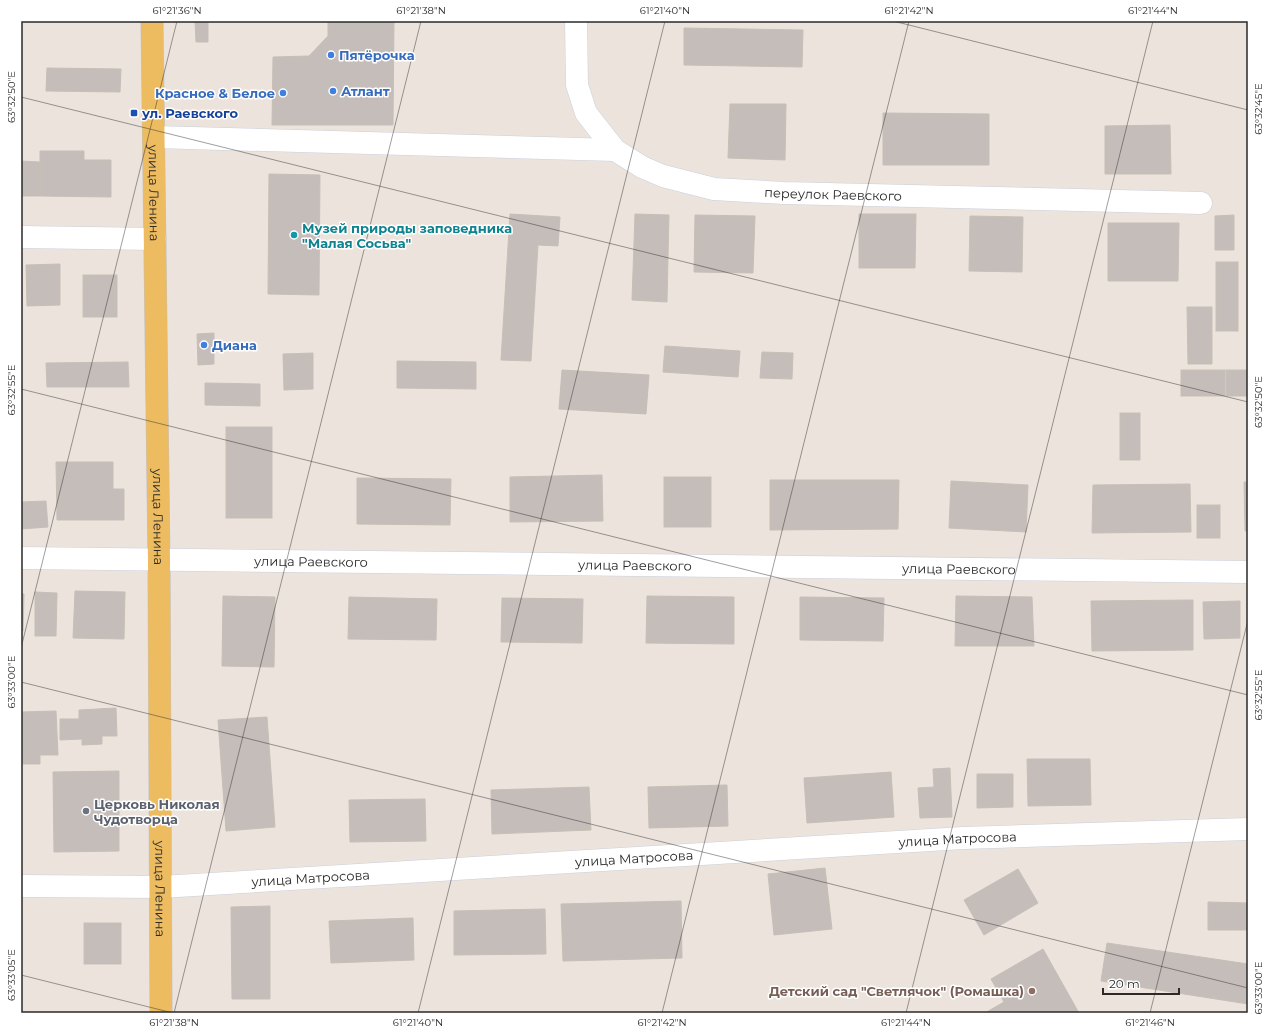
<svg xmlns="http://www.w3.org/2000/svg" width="1269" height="1034" font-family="Montserrat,sans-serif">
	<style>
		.building { fill: #c4bdb9; stroke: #c7bfb6 }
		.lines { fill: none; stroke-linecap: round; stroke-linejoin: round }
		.minor-casing { stroke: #cad0db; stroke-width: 23 }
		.major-casing { stroke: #c3c3c3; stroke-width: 23 }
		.minor { stroke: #fff; stroke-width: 22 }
		.major { stroke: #edbb60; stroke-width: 22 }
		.ticks { fill: none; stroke: #2a2a2a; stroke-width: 1; stroke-opacity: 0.45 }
		.shop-dot { fill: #3f7fe0; stroke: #fff; stroke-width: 1.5 }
		.transit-dot { fill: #1a4fb4; stroke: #fff; stroke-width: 1.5 }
		.culture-dot { fill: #0f9aa8; stroke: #fff; stroke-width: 1.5 }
		.worship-dot { fill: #6b7280; stroke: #fff; stroke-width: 1.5 }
		.education-dot { fill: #8d6e63; stroke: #fff; stroke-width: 1.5 }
		.labels { text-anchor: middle; stroke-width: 3; stroke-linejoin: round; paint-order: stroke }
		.shop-label { font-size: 13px; font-weight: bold; fill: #366cbe; stroke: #fff; text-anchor: start }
		.transit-label { font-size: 13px; font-weight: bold; fill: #164399; stroke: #fff; text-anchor: start }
		.street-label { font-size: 13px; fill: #2a2a2a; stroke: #fff }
		.culture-label { font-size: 13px; font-weight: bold; fill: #0d838f; stroke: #fff; text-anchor: start }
		.worship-label { font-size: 13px; font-weight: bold; fill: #5b616d; stroke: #fff; text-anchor: start }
		.education-label { font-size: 13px; font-weight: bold; fill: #785e54; stroke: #fff; text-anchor: end }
		.neatline { fill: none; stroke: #2a2a2a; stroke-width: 1.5 }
		.ticks-label { font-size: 10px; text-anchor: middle; fill: #2a2a2a }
	</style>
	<rect width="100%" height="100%" fill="#ece3dc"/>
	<g class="building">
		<path d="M 195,21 L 208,21 L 208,42 L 196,42 Z"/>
		<path d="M 328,21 L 394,21 L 393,125 L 272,125 L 273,57 L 309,56 L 328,36 Z"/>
		<path d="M 684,28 L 803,30 L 802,67 L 684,65 Z"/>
		<path d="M 47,68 L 121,69 L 120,92 L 46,91 Z"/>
		<path d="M 730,104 L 786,104 L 785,160 L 728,158 Z"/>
		<path d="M 883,113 L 989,114 L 989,165 L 883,165 Z"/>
		<path d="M 1170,125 L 1171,174 L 1105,174 L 1105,126 Z"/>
		<path d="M 40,151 L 84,151 L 84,160 L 111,160 L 111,197 L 40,196 Z"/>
		<path d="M 21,161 L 40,162 L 40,196 L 21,196 Z"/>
		<path d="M 269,174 L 320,175 L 319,295 L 268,294 Z"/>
		<path d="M 510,214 L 560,217 L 558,246 L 538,245 L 531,361 L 501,360 Z"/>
		<path d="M 635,214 L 669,215 L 667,302 L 632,300 Z"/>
		<path d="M 859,214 L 916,214 L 915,268 L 859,268 Z"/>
		<path d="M 695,215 L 755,216 L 753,273 L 694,272 Z"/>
		<path d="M 1234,215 L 1234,250 L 1215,250 L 1215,216 Z"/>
		<path d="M 970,216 L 1023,217 L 1022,272 L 969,271 Z"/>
		<path d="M 1108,223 L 1179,223 L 1178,281 L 1108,281 Z"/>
		<rect x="1216" y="262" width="22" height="69"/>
		<path d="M 60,264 L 60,305 L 27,306 L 26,265 Z"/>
		<rect x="83" y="275" width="34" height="42"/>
		<path d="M 1187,307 L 1212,307 L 1212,364 L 1188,364 Z"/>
		<path d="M 214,333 L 214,364 L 198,365 L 197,334 Z"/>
		<path d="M 665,346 L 740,351 L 738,377 L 663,372 Z"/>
		<path d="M 762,352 L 793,353 L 792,379 L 760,378 Z"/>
		<path d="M 313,353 L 313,389 L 284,390 L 283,354 Z"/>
		<path d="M 397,361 L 476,362 L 476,389 L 397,388 Z"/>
		<path d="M 128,362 L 129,387 L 47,387 L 46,363 Z"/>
		<path d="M 562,370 L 649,375 L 646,414 L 559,409 Z"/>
		<rect x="1181" y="370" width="44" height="26"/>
		<rect x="1226" y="370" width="22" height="26"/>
		<path d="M 205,383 L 260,384 L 260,406 L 205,405 Z"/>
		<rect x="1120" y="413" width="20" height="47"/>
		<rect x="226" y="427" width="46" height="91"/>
		<path d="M 56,462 L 113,462 L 113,489 L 124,489 L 124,520 L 57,520 Z"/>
		<path d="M 602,475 L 603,521 L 510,522 L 510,477 Z"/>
		<rect x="664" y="477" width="47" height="50"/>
		<path d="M 357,478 L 451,479 L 450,525 L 357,524 Z"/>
		<path d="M 770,480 L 899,480 L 898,529 L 770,530 Z"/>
		<path d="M 951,481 L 1028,485 L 1026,532 L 949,528 Z"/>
		<path d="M 1244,482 L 1248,482 L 1248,531 L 1245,531 Z"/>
		<path d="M 1190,484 L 1191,532 L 1092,533 L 1093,485 Z"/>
		<path d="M 46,501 L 48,527 L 21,529 L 21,502 Z"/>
		<rect x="1197" y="505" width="23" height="33"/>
		<path d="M 75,591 L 125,592 L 124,639 L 73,638 Z"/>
		<path d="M 35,592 L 57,593 L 56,636 L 35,636 Z"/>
		<path d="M 21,594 L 24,594 L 23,631 L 21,631 Z"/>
		<path d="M 223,596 L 275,597 L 274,667 L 222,666 Z"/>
		<path d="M 647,596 L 734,597 L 734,644 L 646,643 Z"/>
		<path d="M 956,596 L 1032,597 L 1034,646 L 955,646 Z"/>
		<path d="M 349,597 L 437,599 L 436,640 L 348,639 Z"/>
		<path d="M 800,597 L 884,598 L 883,641 L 800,640 Z"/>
		<path d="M 502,598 L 583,599 L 582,643 L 501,642 Z"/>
		<path d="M 1193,600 L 1193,650 L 1092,651 L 1091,601 Z"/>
		<path d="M 1240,601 L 1240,638 L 1204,639 L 1203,602 Z"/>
		<path d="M 116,708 L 117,736 L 102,736 L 102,744 L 82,745 L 82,739 L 60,740 L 60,719 L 79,719 L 79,710 Z"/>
		<path d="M 56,711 L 58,755 L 40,755 L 40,764 L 23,764 L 21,755 L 21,712 Z"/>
		<path d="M 267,717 L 275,827 L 226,831 L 218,720 Z"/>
		<path d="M 1027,759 L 1090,759 L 1091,805 L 1028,806 Z"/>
		<path d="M 950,768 L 952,817 L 920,818 L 918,788 L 934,787 L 933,769 Z"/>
		<path d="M 119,771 L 119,851 L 54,852 L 53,772 Z"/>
		<path d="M 891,772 L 894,817 L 807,823 L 804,778 Z"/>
		<path d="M 977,774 L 1013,774 L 1013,807 L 977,808 Z"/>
		<path d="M 727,785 L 728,826 L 649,828 L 648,787 Z"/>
		<path d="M 589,787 L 591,830 L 492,834 L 491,790 Z"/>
		<path d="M 425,799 L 426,841 L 350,842 L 349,800 Z"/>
		<path d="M 825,868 L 832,929 L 774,935 L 768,874 Z"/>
		<path d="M 1018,869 L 1038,903 L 984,935 L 964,900 Z"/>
		<path d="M 681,901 L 682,958 L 563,961 L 561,904 Z"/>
		<path d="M 1208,902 L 1248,903 L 1248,930 L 1208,930 Z"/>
		<path d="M 270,906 L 270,999 L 232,999 L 231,907 Z"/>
		<path d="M 545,909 L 546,954 L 454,955 L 454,911 Z"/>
		<path d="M 413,918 L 414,960 L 331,963 L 329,921 Z"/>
		<rect x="84" y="923" width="37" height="41"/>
		<path d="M 1107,943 L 1248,964 L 1248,1004 L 1101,981 Z"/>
		<path d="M 1043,949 L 1079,1013 L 985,1013 L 1004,1002 L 991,979 Z"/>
	</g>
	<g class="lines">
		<g class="minor-casing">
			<g id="minor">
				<path id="s1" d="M 576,21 L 577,85 L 586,113 L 615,150 L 642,167 L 663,176 L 714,189 L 784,193 L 1201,203"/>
				<path d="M 154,137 L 615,150"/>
				<path d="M 21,237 L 155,239"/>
				<path id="s2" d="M 21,558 L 1248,572"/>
				<path id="s3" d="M 21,886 L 161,887 L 963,838 L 1248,829"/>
			</g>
		</g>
		<g class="major-casing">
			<g id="major">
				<path id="s4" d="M 152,21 L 159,561 L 161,1013"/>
			</g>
		</g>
		<use href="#minor" class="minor"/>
		<use href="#major" class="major"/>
	</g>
	<path class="ticks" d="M 893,21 L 1248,110M 21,97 L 1248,402M 21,389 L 1248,695M 21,648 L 177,21M 21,682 L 1248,988M 21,975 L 173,1013M 174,1013 L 421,21M 418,1013 L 665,21M 662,1013 L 909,21M 906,1013 L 1153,21M 1150,1013 L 1248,620"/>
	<g class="shop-dot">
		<circle cx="331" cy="55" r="4"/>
		<circle cx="333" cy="91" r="4"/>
		<circle cx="283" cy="93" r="4"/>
		<circle cx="204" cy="345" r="4"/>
	</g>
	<rect class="transit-dot" x="130" y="109" width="8" height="8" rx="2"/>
	<circle class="culture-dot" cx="294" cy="235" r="4"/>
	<circle class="worship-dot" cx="86" cy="811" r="4"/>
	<circle class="education-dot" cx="1032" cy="991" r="4"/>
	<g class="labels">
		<g class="shop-label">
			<text x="339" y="60">Пятёрочка</text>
			<text x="341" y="96">Атлант</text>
			<text x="275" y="98" text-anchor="end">Красное &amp; Белое</text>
			<text x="212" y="350">Диана</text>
		</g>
		<g class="transit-label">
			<text x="142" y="118">ул. Раевского</text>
		</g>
		<g class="street-label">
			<text dy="5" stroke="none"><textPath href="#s4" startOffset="172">улица Ленина</textPath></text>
			<text dy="5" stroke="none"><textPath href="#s1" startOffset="367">переулок Раевского</textPath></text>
			<text dy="5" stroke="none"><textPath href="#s4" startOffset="496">улица Ленина</textPath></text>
			<text dy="5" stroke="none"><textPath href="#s2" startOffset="290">улица Раевского</textPath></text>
			<text dy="5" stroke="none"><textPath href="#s2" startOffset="614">улица Раевского</textPath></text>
			<text dy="5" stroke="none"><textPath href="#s2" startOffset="938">улица Раевского</textPath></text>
			<text dy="5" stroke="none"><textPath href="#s3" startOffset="938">улица Матросова</textPath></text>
			<text dy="5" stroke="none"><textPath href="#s3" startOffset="614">улица Матросова</textPath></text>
			<text dy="5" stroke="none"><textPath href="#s3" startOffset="290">улица Матросова</textPath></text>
			<text dy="5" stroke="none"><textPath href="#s4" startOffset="868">улица Ленина</textPath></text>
		</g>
		<g class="culture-label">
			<text x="302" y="233">Музей природы заповедника<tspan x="302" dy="15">"Малая Сосьва"</tspan></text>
		</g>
		<g class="worship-label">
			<text x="94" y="809">Церковь Николая<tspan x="94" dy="15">Чудотворца</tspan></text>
		</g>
		<g class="education-label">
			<text x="1024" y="996">Детский сад "Светлячок" (Ромашка)</text>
		</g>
	</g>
	<rect width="1269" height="1034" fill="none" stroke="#ffffff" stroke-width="44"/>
	<path d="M1103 988v6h76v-6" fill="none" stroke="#2a2a2a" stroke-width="2"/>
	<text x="1109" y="988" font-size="12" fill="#2a2a2a" stroke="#ffffff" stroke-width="3" paint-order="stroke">20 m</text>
	<rect x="22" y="22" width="1225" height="990" class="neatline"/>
	<g class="ticks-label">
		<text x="177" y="14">61°21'36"N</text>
		<text x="421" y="14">61°21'38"N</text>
		<text x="665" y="14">61°21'40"N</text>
		<text x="909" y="14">61°21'42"N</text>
		<text x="1153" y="14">61°21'44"N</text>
		<text transform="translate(11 97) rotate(-90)" y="4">63°32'50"E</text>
		<text transform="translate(1258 109) rotate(-90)" y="4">63°32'45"E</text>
		<text transform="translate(11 390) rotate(-90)" y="4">63°32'55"E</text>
		<text transform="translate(1258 402) rotate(-90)" y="4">63°32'50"E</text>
		<text transform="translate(11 682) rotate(-90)" y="4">63°33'00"E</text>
		<text transform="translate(1258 695) rotate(-90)" y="4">63°32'55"E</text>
		<text transform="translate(11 975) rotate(-90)" y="4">63°33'05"E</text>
		<text transform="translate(1258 988) rotate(-90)" y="4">63°33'00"E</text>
		<text x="174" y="1026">61°21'38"N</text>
		<text x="418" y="1026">61°21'40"N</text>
		<text x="662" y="1026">61°21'42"N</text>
		<text x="906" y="1026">61°21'44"N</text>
		<text x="1150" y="1026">61°21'46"N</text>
	</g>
</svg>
